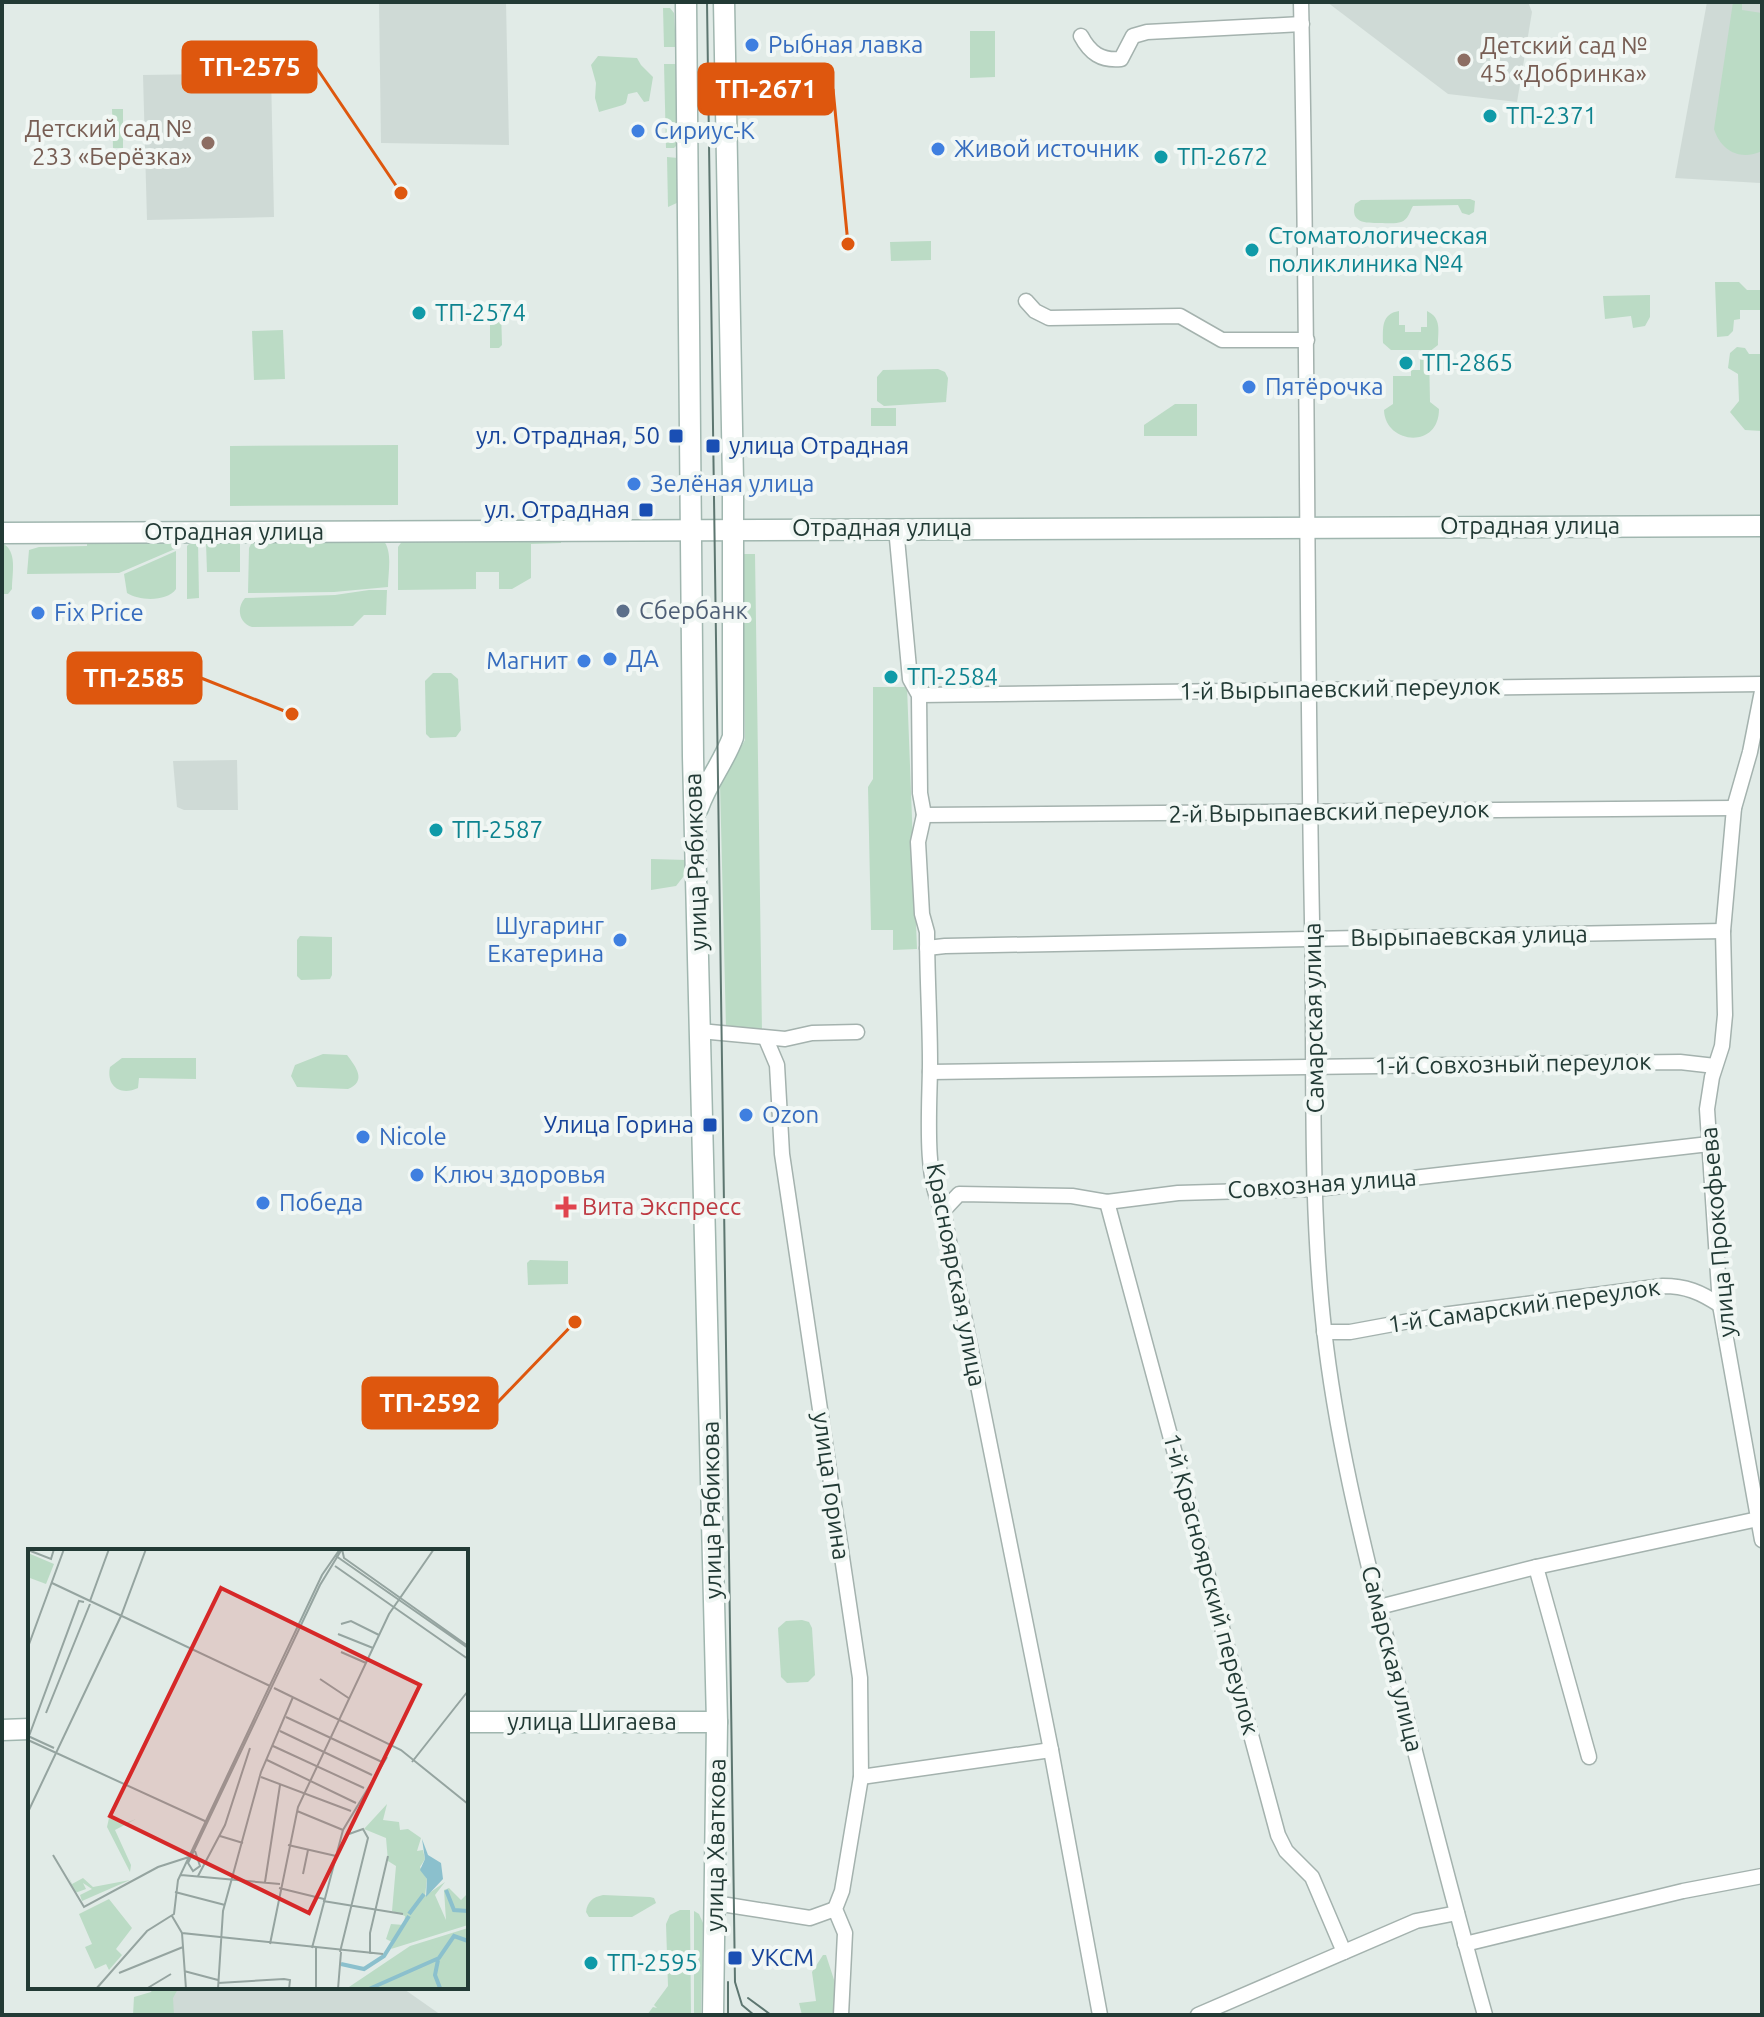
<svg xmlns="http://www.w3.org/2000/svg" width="1764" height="2017" font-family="Ubuntu,sans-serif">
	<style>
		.built { fill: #cfdad6 }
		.green { fill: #bbdbc5 }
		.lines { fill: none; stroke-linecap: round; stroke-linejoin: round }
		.street-casing { stroke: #a4b2ae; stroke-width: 17 }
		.secondary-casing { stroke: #a0b6af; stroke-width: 23 }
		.street { stroke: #fff; stroke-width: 14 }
		.secondary { stroke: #fff; stroke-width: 20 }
		.tram { stroke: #5d7670; stroke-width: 2 }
		.shop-dot { fill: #3f7fe0; stroke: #f1f7f4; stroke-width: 3 }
		.education-dot { fill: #8d6e63; stroke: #f1f7f4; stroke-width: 3 }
		.culture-dot { fill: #0f9aa8; stroke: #f1f7f4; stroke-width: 3 }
		.transit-dot { fill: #1a4fb4; stroke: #f1f7f4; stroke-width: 3 }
		.service-dot { fill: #5c6f8a; stroke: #f1f7f4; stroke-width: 3 }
		.health-dot { fill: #e0444e; stroke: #f1f7f4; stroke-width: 3 }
		.labels { text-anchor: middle; stroke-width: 8; stroke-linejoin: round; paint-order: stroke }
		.shop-label { font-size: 24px; fill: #366cbe; stroke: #f1f7f4; text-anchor: start }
		.education-label { font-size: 24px; fill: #785e54; stroke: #f1f7f4; text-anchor: start }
		.culture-label { font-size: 24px; fill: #0d838f; stroke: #f1f7f4; text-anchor: start }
		.transit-label { font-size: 24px; fill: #164399; stroke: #f1f7f4; text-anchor: end }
		.street-label { font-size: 24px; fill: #223a35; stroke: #f1f7f4 }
		.service-label { font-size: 24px; fill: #4e5e75; stroke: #f1f7f4; text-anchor: start }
		.health-label { font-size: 24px; fill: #be3a42; stroke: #f1f7f4; text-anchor: start }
		.inset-river { fill: none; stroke: #8bc0cd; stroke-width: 4 }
		.inset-road { fill: none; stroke: #95a4a0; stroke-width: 2 }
		.view { fill: #d62828; fill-opacity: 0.15; stroke: #d62828; stroke-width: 4 }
		.inset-edge { fill: none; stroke: #223a35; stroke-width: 4 }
		.leader { fill: none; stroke: #de570e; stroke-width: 3 }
		.callout-dot { fill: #de570e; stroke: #f1f7f4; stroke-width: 3 }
		.callout { fill: #de570e; stroke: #de570e; stroke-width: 3 }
		.callout-label { font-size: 26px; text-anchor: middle; font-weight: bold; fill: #fff }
	</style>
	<rect width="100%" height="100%" fill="#e1ebe7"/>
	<g class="built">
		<path d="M 506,2 L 509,145 L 381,143 L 379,3 Z"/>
		<path d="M 1327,2 L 1528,2 L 1532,12 L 1517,102 L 1448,94 Z"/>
		<path d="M 1707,2 L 1762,2 L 1762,186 L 1760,183 L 1675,178 Z"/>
		<path d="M 271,73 L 274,217 L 147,220 L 143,75 Z"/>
		<path d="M 237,760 L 238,810 L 184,810 L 177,807 L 173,761 Z"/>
		<path d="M 162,1987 L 401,1987 L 441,2015 L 142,2015 Z"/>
	</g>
	<g class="green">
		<path d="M 1733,2 L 1742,2 L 1742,10 L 1762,13 L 1762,151 C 1740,161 1721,151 1714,129 Z"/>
		<path d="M 663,8 L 670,8 L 674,13 L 676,47 L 664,47 Z"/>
		<path d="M 970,31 L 995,31 L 995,77 L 970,78 Z"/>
		<path d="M 598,56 L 637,58 L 641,65 L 653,77 L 649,101 L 644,102 L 637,92 L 628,94 L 626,103 L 623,105 L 599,112 L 595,98 L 596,83 L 591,65 Z"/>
		<path d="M 664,64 L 677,64 L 678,144 L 674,148 L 666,148 Z"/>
		<path d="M 112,109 L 123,109 L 123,148 L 113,148 Z"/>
		<path d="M 667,157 L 678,158 L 679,202 L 668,207 Z"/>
		<path d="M 1470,199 L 1475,201 L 1474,212 L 1469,215 L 1462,213 L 1458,205 L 1413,206 C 1410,211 1408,220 1401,222 C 1396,224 1386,223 1380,223 C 1365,223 1350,223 1355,204 L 1361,200 Z"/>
		<path d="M 931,241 L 931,260 L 891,261 L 890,242 Z"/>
		<path d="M 1715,282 L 1739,282 L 1747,290 L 1762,290 L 1762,310 L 1740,310 L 1740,319 L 1734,320 L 1733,331 L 1728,336 L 1717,337 Z"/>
		<path d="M 1650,295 L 1650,317 L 1645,326 L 1633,328 L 1631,316 L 1605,319 L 1603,296 Z"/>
		<path d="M 490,301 L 497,302 L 501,309 L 502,345 L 499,348 L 490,348 Z"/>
		<path d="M 1399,311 L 1399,325 L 1405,325 L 1405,332 L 1421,332 L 1421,327 L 1427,327 L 1427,311 C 1442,318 1438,331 1438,345 L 1429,352 L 1430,402 L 1439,409 C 1439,450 1385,444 1384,410 L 1393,404 L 1393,376 L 1411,376 L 1411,370 L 1420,370 L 1420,350 L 1391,350 L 1383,343 C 1383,328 1381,314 1399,311 Z"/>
		<path d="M 283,330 L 285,379 L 254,380 L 252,331 Z"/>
		<path d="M 1737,347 L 1745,348 L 1749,354 L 1762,354 L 1762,431 L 1745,430 L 1730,412 L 1739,401 L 1738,374 L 1728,368 L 1730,353 Z"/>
		<path d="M 938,369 L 945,372 L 948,378 L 946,402 L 884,406 L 877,401 L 877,377 L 883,370 Z"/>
		<path d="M 1175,404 L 1197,404 L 1197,436 L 1144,436 L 1144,425 Z"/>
		<rect x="871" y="408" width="25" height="18"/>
		<path d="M 398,445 L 398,505 L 230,506 L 230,446 Z"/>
		<path d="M 561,537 L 561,543 L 531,544 L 531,578 L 512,589 L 499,589 L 499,572 L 476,572 L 476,589 L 398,590 L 398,547 L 403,540 Z"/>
		<path d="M 383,540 C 393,551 388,572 388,587 L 334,592 L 248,593 L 249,548 L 252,542 Z"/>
		<path d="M 87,541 L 169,541 L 173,543 L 175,549 L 119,573 L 27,574 L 29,550 L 39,547 L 87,546 Z"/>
		<path d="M 198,541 L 199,598 L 187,599 L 187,546 L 191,542 Z"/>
		<path d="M 208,541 L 240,541 L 240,572 L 207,572 L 206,543 Z"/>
		<path d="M 2,543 C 18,551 12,573 12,589 L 8,594 L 2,594 Z"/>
		<path d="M 176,551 L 176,589 C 167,602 139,601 127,593 L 124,574 Z"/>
		<path d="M 742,554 L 755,554 L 762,1033 L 726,1028 L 720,784 L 745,740 Z"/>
		<path d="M 369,590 L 387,590 L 386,615 L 364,615 L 353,626 L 252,627 C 239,623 236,608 245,598 L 335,595 Z"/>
		<path d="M 433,673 L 451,673 L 458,679 L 461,730 L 456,737 L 430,738 L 426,734 L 425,681 Z"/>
		<path d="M 873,687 L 907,687 L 917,949 L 893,950 L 893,930 L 871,930 L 868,787 L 873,779 Z"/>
		<path d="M 651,859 L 687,860 L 687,872 L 676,886 L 651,890 Z"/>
		<path d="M 300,936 L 332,937 L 332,975 L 330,979 L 301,980 L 297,976 L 297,940 Z"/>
		<path d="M 323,1054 L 347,1055 C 356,1067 367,1081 348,1089 L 297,1087 L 291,1076 L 295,1065 Z"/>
		<path d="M 122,1058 L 196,1058 L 196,1079 L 139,1078 L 138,1088 C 121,1096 106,1087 110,1067 Z"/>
		<path d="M 530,1260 L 568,1261 L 568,1284 L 528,1285 L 527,1263 Z"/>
		<path d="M 802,1620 L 809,1622 L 812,1628 L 815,1675 L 808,1682 L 787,1683 L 781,1677 L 778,1628 L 786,1621 Z"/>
		<path d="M 603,1895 L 650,1897 L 654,1898 L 656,1903 L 632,1917 L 589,1917 L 586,1912 C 587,1902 593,1897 603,1895 Z"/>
		<path d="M 680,1910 L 690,1910 L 691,2015 L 647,2015 L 653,2007 L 657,2008 L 654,2005 L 668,1986 L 666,1924 L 670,1915 Z"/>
		<path d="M 694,1911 L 699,1914 L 703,1923 L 701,2015 L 694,2015 Z"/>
		<path d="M 823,1955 L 826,1955 L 837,1989 L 835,2015 L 802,2015 L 799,2003 L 816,2001 L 812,1972 Z"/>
		<path d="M 154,1987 L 179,1987 L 173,1998 L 174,2015 L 133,2015 L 134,1997 L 151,1992 Z"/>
	</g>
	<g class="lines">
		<g class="street-casing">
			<g id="street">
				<path d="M 1301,2 C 1308,308 1306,615 1312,921 C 1315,1056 1309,1196 1324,1329 C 1336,1438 1363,1544 1389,1649 C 1420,1772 1451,1894 1485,2015"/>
				<path d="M 1081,36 C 1090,53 1101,61 1121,59 L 1133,36 L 1147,32 L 1302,24"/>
				<path d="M 1026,301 L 1035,311 L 1049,318 L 1180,316 L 1222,340 L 1307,340"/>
				<path d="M 896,528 L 910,679 L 919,695 L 920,793 L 924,815 L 918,842 L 922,914 L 927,932 C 927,976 930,1020 930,1063 C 930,1103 923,1178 943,1211 L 1051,1750 L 1100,2015"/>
				<path d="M 1762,691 L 1750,752 L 1734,808 L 1723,931 L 1725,1015 L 1722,1046 L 1712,1077 L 1707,1109 L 1720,1305 L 1762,1540"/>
				<path d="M 919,695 L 1762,684"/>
				<path d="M 924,815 L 1734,808"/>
				<path d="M 927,948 L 945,946 L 1723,931"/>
				<path d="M 700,1031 L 785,1039 L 812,1033 L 857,1032"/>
				<path d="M 766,1039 L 777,1065 L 782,1154 L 860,1678 L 861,1777 L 842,1891 L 835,1909 L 845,1933 L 841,2015"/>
				<path d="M 930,1072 L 1680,1062 L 1715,1066"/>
				<path d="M 1107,1202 L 1278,1835 L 1286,1851 L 1312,1877 L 1344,1952"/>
				<path d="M 943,1211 L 959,1194 L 1072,1196 L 1107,1202 L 1178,1193 L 1316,1189 L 1709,1144"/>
				<path d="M 1324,1332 L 1350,1332 L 1442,1315 L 1663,1286 C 1686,1286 1700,1292 1720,1305"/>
				<path d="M 1536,1567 L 1589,1757"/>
				<path d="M 1379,1607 L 1536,1567 L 1758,1519"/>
				<path d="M 861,1777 L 1051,1750"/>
				<path d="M 715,1903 L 810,1918 L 835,1909"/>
				<path d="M 1465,1944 L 1683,1891 L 1762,1876"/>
				<path d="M 1198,2015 L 1416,1921 L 1457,1913"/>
			</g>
		</g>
		<g class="secondary-casing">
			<g id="secondary">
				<path d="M 686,2 L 693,757 L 717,1722 L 713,2015"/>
				<path d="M 2,533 L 1762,526"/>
				<path d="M 698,808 C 707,782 724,762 733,737 L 733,481 L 724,2"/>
				<path d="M 466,1722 L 717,1722"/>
				<path d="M 2,1730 L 30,1729"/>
			</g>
		</g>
		<use href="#street" class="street"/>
		<use href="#secondary" class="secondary"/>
		<g class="tram">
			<path d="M 707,2 L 735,1982 L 742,2005 L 754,2015"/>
			<path d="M 728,1982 L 728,2015"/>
			<path d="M 748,1998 L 771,2015"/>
		</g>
	</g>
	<g class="shop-dot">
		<circle cx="752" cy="45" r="8"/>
		<circle cx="638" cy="131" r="8"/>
		<circle cx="938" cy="149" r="8"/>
		<circle cx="1249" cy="387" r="8"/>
		<circle cx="634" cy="484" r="8"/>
		<circle cx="38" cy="613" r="8"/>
		<circle cx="610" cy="659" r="8"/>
		<circle cx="584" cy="661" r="8"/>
		<circle cx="620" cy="940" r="8"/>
		<circle cx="746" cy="1115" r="8"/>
		<circle cx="363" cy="1137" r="8"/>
		<circle cx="417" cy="1175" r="8"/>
		<circle cx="263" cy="1203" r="8"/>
	</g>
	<g class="education-dot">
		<circle cx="1464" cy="60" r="8"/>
		<circle cx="208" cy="143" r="8"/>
	</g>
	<g class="culture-dot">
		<circle cx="1490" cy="116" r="8"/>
		<circle cx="1161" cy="157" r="8"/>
		<circle cx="1252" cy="250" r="8"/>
		<circle cx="419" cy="313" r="8"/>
		<circle cx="1406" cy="363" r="8"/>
		<circle cx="891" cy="677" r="8"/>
		<circle cx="436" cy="830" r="8"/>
		<circle cx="591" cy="1963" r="8"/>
	</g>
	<g class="transit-dot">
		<rect x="668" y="428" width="16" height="16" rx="4"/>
		<rect x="705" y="438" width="16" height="16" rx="4"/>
		<rect x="638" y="502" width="16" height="16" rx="4"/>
		<rect x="702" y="1117" width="16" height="16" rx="4"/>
		<rect x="727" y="1950" width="16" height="16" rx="4"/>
	</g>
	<circle class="service-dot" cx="623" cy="611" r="8"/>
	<path class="health-dot" d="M562 1195h8v8h8v8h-8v8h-8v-8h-8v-8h8z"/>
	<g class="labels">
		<g class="shop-label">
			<text x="768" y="53">Рыбная лавка</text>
			<text x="654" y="139">Сириус-К</text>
			<text x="954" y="157">Живой источник</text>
			<text x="1265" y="395">Пятёрочка</text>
			<text x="650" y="492">Зелёная улица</text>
			<text x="54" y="621">Fix Price</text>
			<text x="626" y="667">ДА</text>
			<text x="568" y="669" text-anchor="end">Магнит</text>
			<text x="604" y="934" text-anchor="end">Шугаринг<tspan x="604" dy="28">Екатерина</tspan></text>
			<text x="762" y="1123">Ozon</text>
			<text x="379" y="1145">Nicole</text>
			<text x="433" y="1183">Ключ здоровья</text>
			<text x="279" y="1211">Победа</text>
		</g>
		<g class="education-label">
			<text x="1480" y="54">Детский сад №<tspan x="1480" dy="28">45 «Добринка»</tspan></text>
			<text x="192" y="137" text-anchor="end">Детский сад №<tspan x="192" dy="28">233 «Берёзка»</tspan></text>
		</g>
		<g class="culture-label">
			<text x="1506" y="124">ТП-2371</text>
			<text x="1177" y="165">ТП-2672</text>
			<text x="1268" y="244">Стоматологическая<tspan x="1268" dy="28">поликлиника №4</tspan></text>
			<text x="435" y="321">ТП-2574</text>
			<text x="1422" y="371">ТП-2865</text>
			<text x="907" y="685">ТП-2584</text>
			<text x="452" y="838">ТП-2587</text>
			<text x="607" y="1971">ТП-2595</text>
		</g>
		<g class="transit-label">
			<text x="660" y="444">ул. Отрадная, 50</text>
			<text x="729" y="454" text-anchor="start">улица Отрадная</text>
			<text x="630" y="518">ул. Отрадная</text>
			<text x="694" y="1133">Улица Горина</text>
			<text x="751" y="1966" text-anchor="start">УКСМ</text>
		</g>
		<g class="street-label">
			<text x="1530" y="534">Отрадная улица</text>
			<text x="882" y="536">Отрадная улица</text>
			<text x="234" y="540">Отрадная улица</text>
			<text transform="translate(1340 689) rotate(-1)" y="8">1-й Вырыпаевский переулок</text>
			<text transform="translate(1329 812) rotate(-1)" y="8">2-й Вырыпаевский переулок</text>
			<text transform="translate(696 862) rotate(-92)" y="8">улица Рябикова</text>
			<text transform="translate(1469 936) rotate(-1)" y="8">Вырыпаевская улица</text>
			<text transform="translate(1314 1018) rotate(-91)" y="8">Самарская улица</text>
			<text transform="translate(1513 1064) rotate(-1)" y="8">1-й Совхозный переулок</text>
			<text transform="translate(1322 1184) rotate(-4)" y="8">Совхозная улица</text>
			<text transform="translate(1718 1232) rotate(-95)" y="8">улица Прокофьева</text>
			<text transform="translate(956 1275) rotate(79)" y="8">Красноярская улица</text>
			<text transform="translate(1524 1306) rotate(-8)" y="8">1-й Самарский переулок</text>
			<text transform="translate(831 1486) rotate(82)" y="8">улица Горина</text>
			<text transform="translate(712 1510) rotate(-91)" y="8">улица Рябикова</text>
			<text transform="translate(1211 1584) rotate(75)" y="8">1-й Красноярский переулок</text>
			<text transform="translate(1392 1659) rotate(76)" y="8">Самарская улица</text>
			<text x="592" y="1730">улица Шигаева</text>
			<text transform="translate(716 1845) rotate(-89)" y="8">улица Хваткова</text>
		</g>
		<g class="service-label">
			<text x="639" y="619">Сбербанк</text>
		</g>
		<g class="health-label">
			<text x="582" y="1215">Вита Экспресс</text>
		</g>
	</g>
	<g transform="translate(28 1549)">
		<rect width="440" height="440" fill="#e1ebe7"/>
		<path d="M 0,4 L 26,15 L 18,35 L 2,29 L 0,33 ZM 359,255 L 355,271 L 371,273 L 372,281 L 380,280 L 393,289 L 389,302 L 395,301 L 397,310 L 392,318 L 399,330 L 397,347 L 417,333 L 407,346 L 418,371 L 416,341 L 421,339 L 433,351 L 440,344 L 440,376 L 363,400 L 366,394 L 358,390 L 363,375 L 376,376 L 377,367 L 364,362 L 368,317 L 360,312 L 358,289 L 336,280 ZM 81,269 L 95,275 L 108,270 L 87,281 L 103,316 L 102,323 L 79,278 ZM 40,326 L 44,335 L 55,329 L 65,338 L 102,331 L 54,352 L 52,346 L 64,340 L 55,334 L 58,340 L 47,344 ZM 81,350 L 104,379 L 88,400 L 94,406 L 81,421 L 78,415 L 67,420 L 57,398 L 64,395 L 51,365 ZM 440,379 L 440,440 L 344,440 L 411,408 L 339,440 L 318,440 L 382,397 Z" fill="#bbdbc5"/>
		<path d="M 394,290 L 400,306 L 413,314 L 415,330 L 398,348 L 399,330 L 392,321 L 397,310 Z" fill="#8bc0cd"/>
		<path class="inset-river" d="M 418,341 L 426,361 L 440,362M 381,365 L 396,345M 410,411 L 407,426 L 412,439M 313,415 L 336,420 L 356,407 L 381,367M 341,440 L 411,409 L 426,387 L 440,392"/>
		<path class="inset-road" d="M 314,0 L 316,9 L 440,97M 0,1 L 23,10 L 26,0M 308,7 L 440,99M 307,17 L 440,110M 24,34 L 242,137M 62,52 L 81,0M 313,75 L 323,72 L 351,86M 310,85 L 345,99M 0,98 L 36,0M 313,103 L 338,114M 292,130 L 322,150M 246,139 L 373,201 L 440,255M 18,164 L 62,55M 258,168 L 354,213M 252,182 L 344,226M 0,187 L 26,199M 1,187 L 51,52 L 56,53M 0,191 L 179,273M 245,197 L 336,239M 239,211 L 328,254M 384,213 L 440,142M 233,228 L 323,262M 269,262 L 315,281M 0,263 L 93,67 L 118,0M 192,287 L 215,294M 260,296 L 308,307M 167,302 L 172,317 L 165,322 L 160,314 L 292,36 L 314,0M 25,306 L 56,358 L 130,318 L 161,308M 275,325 L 280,301M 153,326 L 252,335M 170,327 L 197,276 L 222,199M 237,333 L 252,236M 251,339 L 296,350M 147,343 L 197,356M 295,352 L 375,365M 144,367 L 154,384 L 355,405M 154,384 L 158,440M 242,395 L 270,258 L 361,65 L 406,0M 284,399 L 315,281 L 359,208M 288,399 L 288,440M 312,403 L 340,289 L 335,280 L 321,285M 342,405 L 342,384 L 360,307M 156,422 L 190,431M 91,424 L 155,398M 190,434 L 256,430 L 262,431 L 261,440M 68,440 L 119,382 L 146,365 L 150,331 L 294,26 L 312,0M 118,440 L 143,425M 190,440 L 195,362 L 233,223 L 265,148M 310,440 L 313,403"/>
		<path class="view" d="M 193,39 L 392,136 L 281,364 L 82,267 Z"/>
		<rect width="440" height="440" class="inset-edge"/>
	</g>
	<path class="leader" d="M401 193L316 67M848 244L833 89M292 714L201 678M575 1322L497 1403"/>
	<g class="callout-dot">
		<circle cx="401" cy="193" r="8"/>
		<circle cx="848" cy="244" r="8"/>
		<circle cx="292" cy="714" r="8"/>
		<circle cx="575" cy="1322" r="8"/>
	</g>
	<g class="callout">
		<rect x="183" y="42" width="133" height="50" rx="8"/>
		<rect x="699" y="64" width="134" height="50" rx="8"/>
		<rect x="68" y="653" width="133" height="50" rx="8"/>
		<rect x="363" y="1378" width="134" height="50" rx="8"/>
	</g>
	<g class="callout-label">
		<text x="250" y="76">ТП-2575</text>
		<text x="766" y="98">ТП-2671</text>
		<text x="134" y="687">ТП-2585</text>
		<text x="430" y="1412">ТП-2592</text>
	</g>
	<rect width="1764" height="2017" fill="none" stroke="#223a35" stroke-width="8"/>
</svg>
